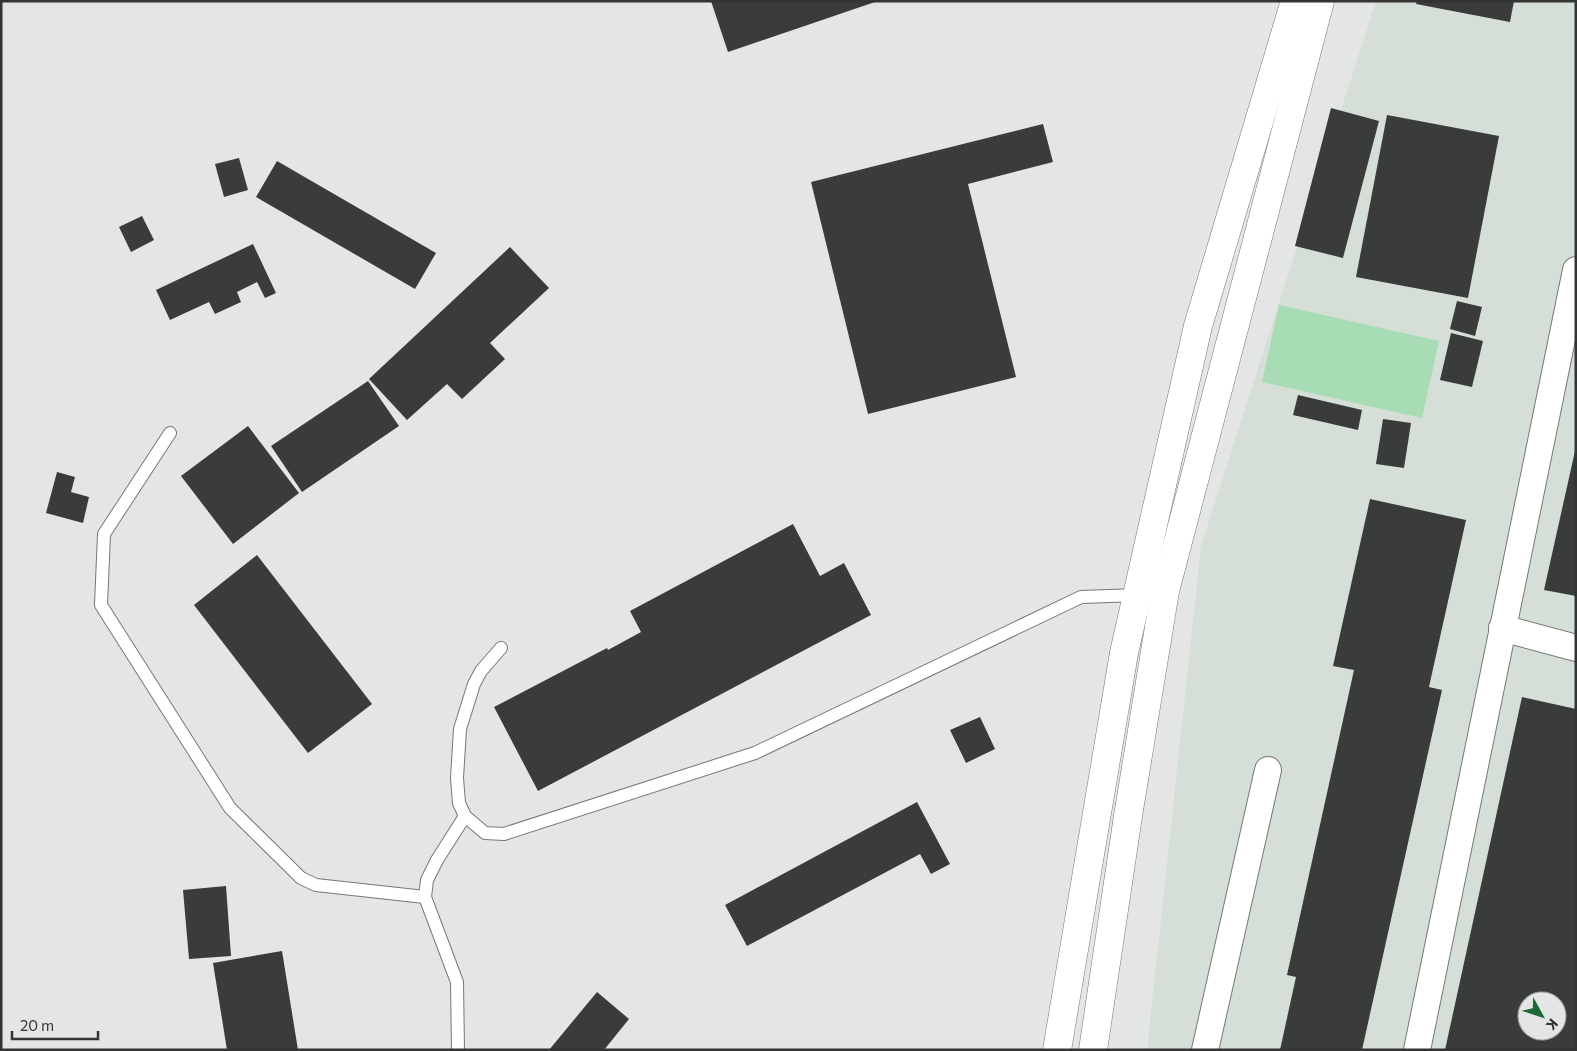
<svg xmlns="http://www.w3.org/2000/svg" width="1577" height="1051" font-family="Commissioner,sans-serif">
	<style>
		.built { fill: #d5dfd7; fill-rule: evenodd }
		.green { fill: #a7dcb4 }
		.building { fill: #393c3a; fill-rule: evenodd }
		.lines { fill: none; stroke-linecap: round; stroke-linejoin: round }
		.lane-casing { stroke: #757876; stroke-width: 14 }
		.street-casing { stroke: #757876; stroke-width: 28 }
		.secondary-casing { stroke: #757876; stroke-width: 29 }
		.lane { stroke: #fff; stroke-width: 12 }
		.street { stroke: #fff; stroke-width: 26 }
		.secondary { stroke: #fff; stroke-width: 28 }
	</style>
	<rect width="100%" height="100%" fill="#e3e6e4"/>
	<path class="built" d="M 1376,1 L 1576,1 L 1576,1050 L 1147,1050 L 1201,546 ZM 1527,1001 L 1557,1001 L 1557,1031 L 1527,1031 Z"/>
	<path class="green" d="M 1279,305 L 1439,341 L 1422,418 L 1262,382 Z"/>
	<g class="building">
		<path d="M 711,1 L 875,1 L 875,2 L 728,52 Z"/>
		<path d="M 1417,1 L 1514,1 L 1510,22 L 1416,4 Z"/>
		<path d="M 1331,108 L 1379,121 L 1343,258 L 1295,246 Z"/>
		<path d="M 1387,115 L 1499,136 L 1468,298 L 1356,277 Z"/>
		<path d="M 1043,124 L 1053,162 L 968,184 L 1016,377 L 868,414 L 811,182 Z"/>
		<path d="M 239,158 L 248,190 L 224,197 L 215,164 Z"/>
		<path d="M 277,161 L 436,253 L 415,289 L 256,197 Z"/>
		<path d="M 142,216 L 154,240 L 131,252 L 119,227 Z"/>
		<path d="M 253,244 L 276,293 L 265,298 L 257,282 L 237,292 L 241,302 L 215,314 L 209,302 L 170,320 L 156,290 Z"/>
		<path d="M 510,247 L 549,288 L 490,343 L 505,359 L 462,399 L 447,384 L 407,420 L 369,379 Z"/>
		<path d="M 1457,301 L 1482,307 L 1475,336 L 1450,329 Z"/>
		<path d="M 1451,333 L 1483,341 L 1472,387 L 1440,380 Z"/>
		<path d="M 368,381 L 399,426 L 302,492 L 271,446 Z"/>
		<path d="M 1298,395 L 1362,410 L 1358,430 L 1293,415 Z"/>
		<path d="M 1383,419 L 1411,423 L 1404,468 L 1376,464 Z"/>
		<path d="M 248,426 L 299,493 L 233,544 L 181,476 Z"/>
		<path d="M 1575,451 L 1576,451 L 1576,596 L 1544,590 Z"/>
		<path d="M 57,472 L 75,477 L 71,492 L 89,497 L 83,523 L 46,513 Z"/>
		<path d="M 1370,499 L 1466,520 L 1429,687 L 1442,690 L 1362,1050 L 1280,1050 L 1296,977 L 1287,975 L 1354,670 L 1333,666 Z"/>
		<path d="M 793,524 L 820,576 L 844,563 L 871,615 L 538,791 L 494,707 L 607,648 L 608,650 L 641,632 L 630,611 Z"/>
		<path d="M 257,555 L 372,704 L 308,753 L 194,605 Z"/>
		<path d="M 1522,697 L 1576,709 L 1576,1050 L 1445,1050 ZM 1527,1001 L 1557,1001 L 1557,1031 L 1527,1031 Z"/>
		<path d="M 980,717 L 995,749 L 966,763 L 950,730 Z"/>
		<path d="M 917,802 L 950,864 L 931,874 L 920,854 L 747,946 L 725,905 Z"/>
		<path d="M 226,886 L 231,956 L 189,959 L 183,890 Z"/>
		<path d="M 282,951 L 298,1050 L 227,1050 L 213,963 Z"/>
		<path d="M 597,992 L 629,1019 L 604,1050 L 549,1050 Z"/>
	</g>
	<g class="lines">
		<g class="lane-casing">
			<g id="lane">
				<path d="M 170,433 L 104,534 L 101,605 L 230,808 L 301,878 L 316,885 L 425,897"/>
				<path d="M 501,648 L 481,671 L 474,684 L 460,729 L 457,778 L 459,803 L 465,816 L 485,833 L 504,834 L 755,753 L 1081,597 L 1138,595"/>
				<path d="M 458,1050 L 457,982 L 425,897 L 427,880 L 437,860 L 465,816"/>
			</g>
		</g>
		<g class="street-casing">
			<g id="street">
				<path d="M 1502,628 L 1576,648"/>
				<path d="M 1205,1050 L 1268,770"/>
				<path d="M 1417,1050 L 1576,270"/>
			</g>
		</g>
		<g class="secondary-casing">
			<g id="secondary">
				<path d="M 1057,1050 L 1124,653 L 1198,326 L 1295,1"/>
				<path d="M 1093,1050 L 1128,816 L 1165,591 L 1320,1"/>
			</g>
		</g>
		<use href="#lane" class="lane"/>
		<use href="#street" class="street"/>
		<use href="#secondary" class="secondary"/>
	</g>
	<rect width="1577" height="1051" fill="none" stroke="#333433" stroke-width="5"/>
	<g transform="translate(1542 1016) rotate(130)"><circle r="24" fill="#e3e6e4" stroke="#9d9f9d"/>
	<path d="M0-4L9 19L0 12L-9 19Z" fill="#1b6939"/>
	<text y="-8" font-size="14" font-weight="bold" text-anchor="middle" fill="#333433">K</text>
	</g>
	<path d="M12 1031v8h86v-8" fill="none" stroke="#333433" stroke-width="2.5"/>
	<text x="20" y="1031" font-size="15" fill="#333433" stroke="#e3e6e4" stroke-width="4" paint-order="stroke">20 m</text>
</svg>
